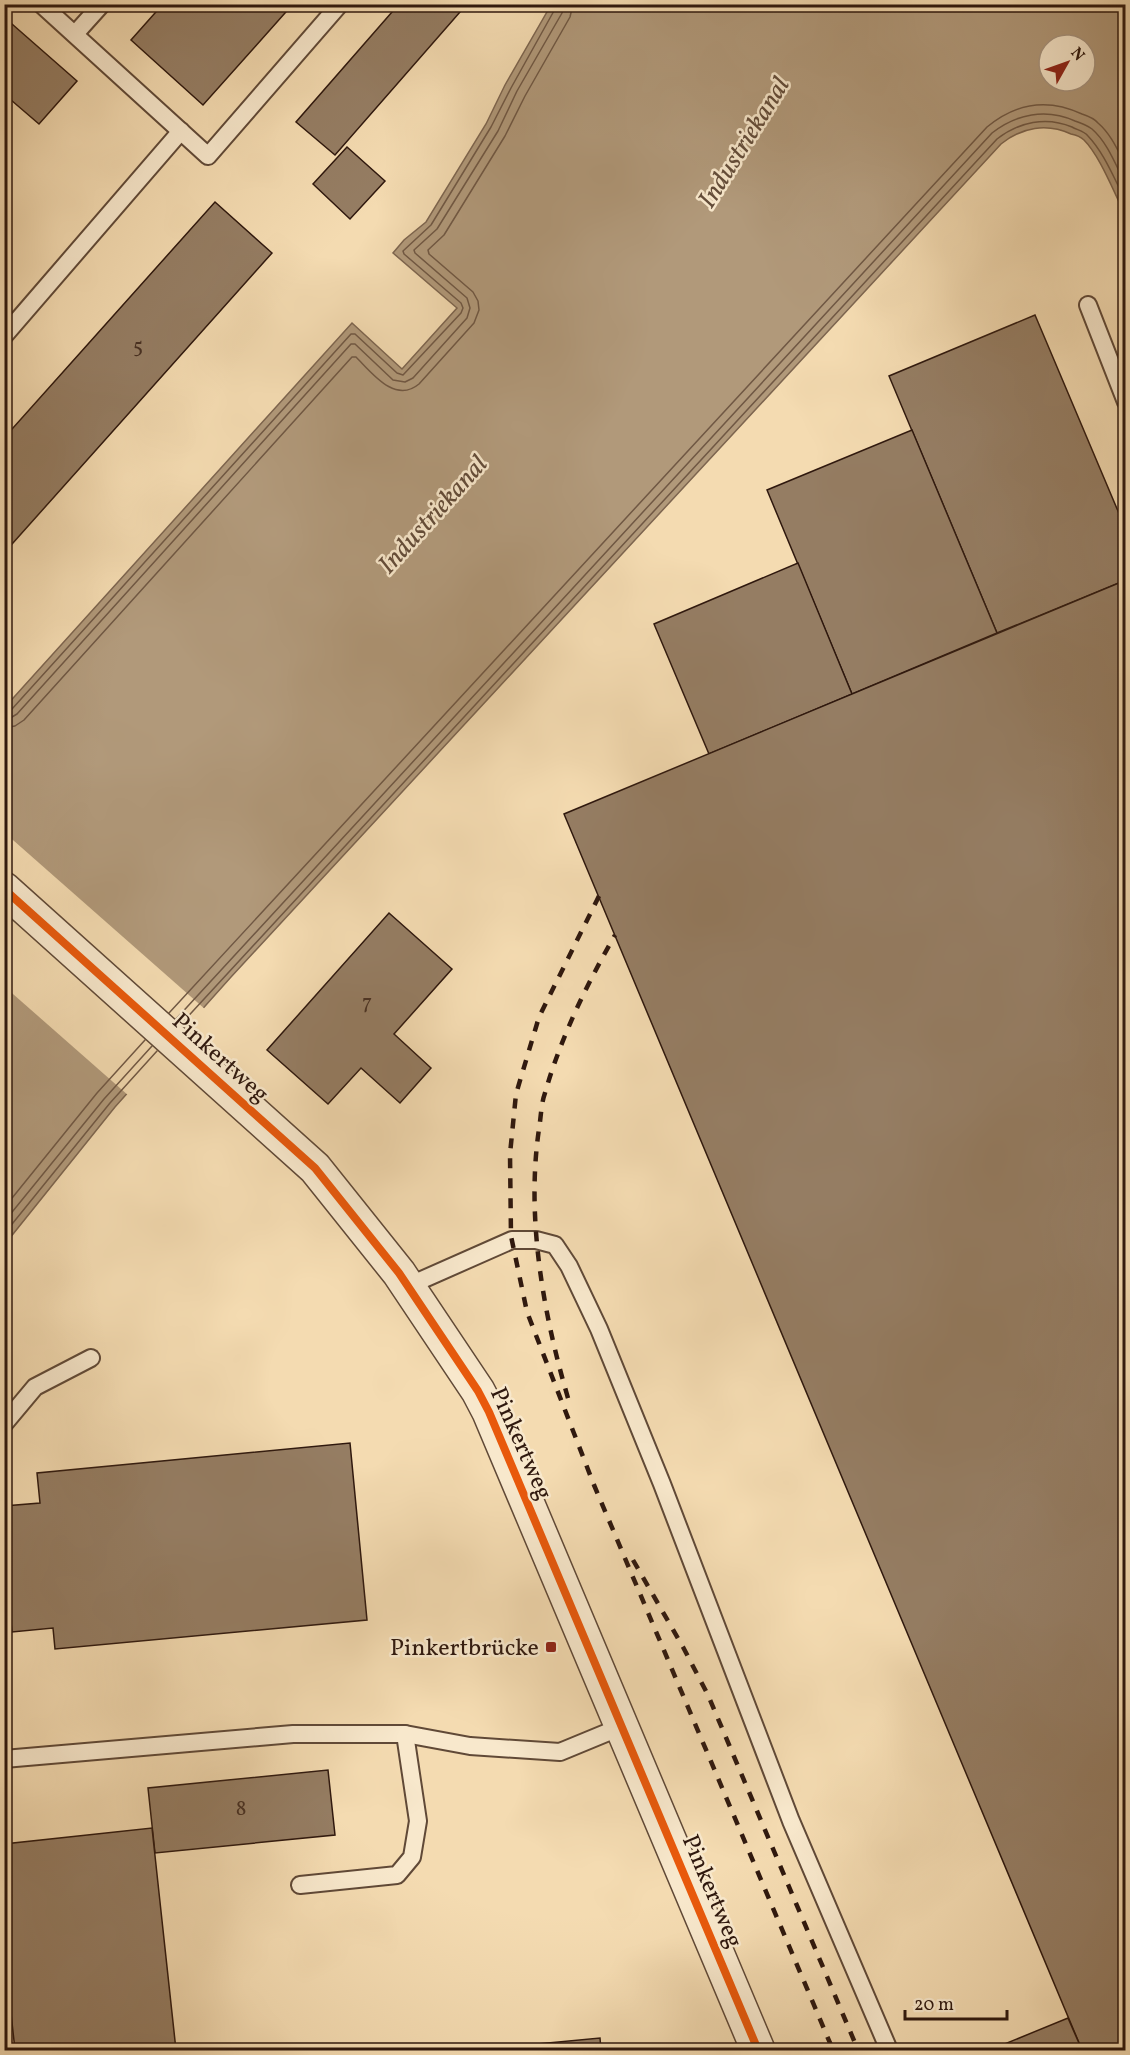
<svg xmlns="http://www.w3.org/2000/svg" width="1130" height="2055" font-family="Vollkorn,serif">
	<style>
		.water { fill: #b1997a; stroke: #7d654f; stroke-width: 1.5; fill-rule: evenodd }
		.pier { fill: #f4dbb1 }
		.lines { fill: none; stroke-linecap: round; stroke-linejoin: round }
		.shore { stroke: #705844; stroke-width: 1.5 }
		.building { fill: #957d63; stroke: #2f180e; stroke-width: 1.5 }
		.service-casing { stroke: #604937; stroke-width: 20 }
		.tertiary-casing { stroke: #604937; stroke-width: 36 }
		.service { stroke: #f8e8cc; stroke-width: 16 }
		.tertiary { stroke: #f8e8cc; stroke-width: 33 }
		.rail { stroke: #2f180e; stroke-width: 4.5; stroke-dasharray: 10 10; stroke-linecap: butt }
		.cycleway-casing { stroke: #f8e8cc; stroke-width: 11 }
		.cycleway { stroke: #e8590c; stroke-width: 8 }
		.poi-dot { fill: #8f2418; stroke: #f8e8cc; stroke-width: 2 }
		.labels { text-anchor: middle; stroke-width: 5; stroke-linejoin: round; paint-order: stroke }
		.number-label { font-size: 21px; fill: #483123 }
		.street-label { font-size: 24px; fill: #2f180e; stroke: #f8e8cc }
		.poi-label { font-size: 24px; fill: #2f180e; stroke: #f8e8cc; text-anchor: end }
		.water-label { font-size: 26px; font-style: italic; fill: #634c39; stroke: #f8e8cc }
	</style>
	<rect width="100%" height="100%" fill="#f4dbb1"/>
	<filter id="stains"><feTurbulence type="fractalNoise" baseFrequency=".00333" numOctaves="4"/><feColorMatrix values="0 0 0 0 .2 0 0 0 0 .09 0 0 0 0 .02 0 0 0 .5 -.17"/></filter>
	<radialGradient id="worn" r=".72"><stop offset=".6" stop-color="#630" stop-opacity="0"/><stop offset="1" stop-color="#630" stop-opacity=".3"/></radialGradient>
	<path class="water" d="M 551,5 L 1125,5 L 1125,214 C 1114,193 1100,156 1084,140 C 1081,137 1076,135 1071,134 C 1047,123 1022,127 1001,144 L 231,977 L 115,1107 L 5,1244 L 5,707 L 352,323 L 402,369 L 457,308 L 393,253 L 404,240 L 426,222 L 486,124 L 505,85 ZM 1049,45 L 1085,45 L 1085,81 L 1049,81 Z"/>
	<path class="pier" d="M 5,833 L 206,1010 L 129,1096 L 5,987 Z"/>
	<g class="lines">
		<g class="shore">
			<path d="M 4,711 L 12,709 L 351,334 L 355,334 L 397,373 L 403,375 L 461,313 L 463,308 L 461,303 L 404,254 L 403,251 L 431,225 L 491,127 L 511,88 L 555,9 L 556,4"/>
			<path d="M 4,718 L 12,717 L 17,714 L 351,344 L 355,344 L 393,380 L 405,382 L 413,378 L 467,318 L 470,308 L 467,298 L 415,253 L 414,250 L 437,229 L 498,131 L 517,91 L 562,13 L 564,4"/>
			<path d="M 4,728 L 15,726 L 24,720 L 352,357 L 356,357 C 372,373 395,404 419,384 L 474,323 L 479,310 L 478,301 L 473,292 L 429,254 L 428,250 L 444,235 L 505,136 L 525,96 L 570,17 L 573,4"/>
			<path d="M 169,1013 L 987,127 C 1016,103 1048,98 1082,114 C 1088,116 1094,118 1098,123 C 1111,134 1118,151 1126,166"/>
			<path d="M 176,1019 L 992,133 C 1016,114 1046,108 1075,121 C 1081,123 1087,125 1092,129 C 1108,143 1116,166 1126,185"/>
			<path d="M 181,1024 L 997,139 C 1019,122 1046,116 1072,127 C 1077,130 1084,131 1088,136 C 1105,154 1114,179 1126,201"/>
			<path d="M 4,1208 L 97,1093 L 145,1040"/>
			<path d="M 4,1222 L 104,1099 L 152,1046"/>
			<path d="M 4,1234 L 110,1103 L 157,1051"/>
		</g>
	</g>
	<g class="building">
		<path d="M 163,4 L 293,4 L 203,105 L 131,40 Z"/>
		<path d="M 399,4 L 467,4 L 335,155 L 296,122 Z"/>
		<path d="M 4,17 L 77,81 L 39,124 L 4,94 Z"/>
		<path d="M 347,147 L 385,181 L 350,219 L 313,184 Z"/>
		<path d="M 215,202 L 272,253 L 4,553 L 4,438 Z"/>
		<path d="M 1035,315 L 1126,530 L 1126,580 L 997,633 L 889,376 Z"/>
		<path d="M 912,430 L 997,633 L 852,694 L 767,490 Z"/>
		<path d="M 798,563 L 852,694 L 709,754 L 654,624 Z"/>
		<path d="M 1126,580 L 1126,2050 L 1082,2050 L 564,814 Z"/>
		<path d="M 389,913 L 452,969 L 394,1034 L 431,1068 L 400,1103 L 361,1068 L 328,1104 L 267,1050 Z"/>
		<path d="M 350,1443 L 367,1620 L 55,1649 L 53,1628 L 12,1632 L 4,1553 L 4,1506 L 40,1503 L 37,1473 Z"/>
		<path d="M 328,1770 L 335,1835 L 155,1853 L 148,1788 Z"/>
		<path d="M 152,1828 L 176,2050 L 15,2050 L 4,1950 L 4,1844 Z"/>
		<path d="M 1068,2018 L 1082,2050 L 990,2050 Z"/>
		<path d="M 600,2038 L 601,2050 L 474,2050 Z"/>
	</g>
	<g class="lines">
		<g class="service-casing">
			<g id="service">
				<path d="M 41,4 L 208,156 L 340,4"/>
				<path d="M 75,34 L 102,4"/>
				<path d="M 1088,305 L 1126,402"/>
				<path d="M 4,336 L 181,131"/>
				<path d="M 408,1286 L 512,1240 L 536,1240 L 555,1245 L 569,1266 L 599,1329 L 662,1484 L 791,1821 L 889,2050"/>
				<path d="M 4,1424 L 35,1387 L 91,1358"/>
				<path d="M 4,1759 L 293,1734 L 405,1734 L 470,1746 L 560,1752 L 623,1726"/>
				<path d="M 300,1885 L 397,1875 L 412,1857 L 418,1821 L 405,1734"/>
			</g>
		</g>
		<g class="tertiary-casing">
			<path id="tertiary" d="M 4,889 L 315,1168 L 399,1273 L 478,1391 L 489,1412 L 758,2050"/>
		</g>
		<use href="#service" class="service"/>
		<use href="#tertiary" class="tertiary"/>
		<g class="rail">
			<path d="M 599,896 L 539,1017 L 516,1094 L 510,1154 L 511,1236 L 527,1312 L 594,1485 L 833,2050"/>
			<path d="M 568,1398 C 543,1313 526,1217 539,1129 C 541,1117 541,1104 545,1093 C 561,1037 586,986 615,935"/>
			<path d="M 633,1560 L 683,1647 L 708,1695 L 858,2050"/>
		</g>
		<g class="cycleway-casing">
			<path id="cycleway" d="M 4,889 L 315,1168 L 399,1273 L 478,1391 L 489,1412 L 758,2050"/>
		</g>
		<use href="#cycleway" class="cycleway"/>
	</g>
	<rect class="poi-dot" x="545" y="1641" width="12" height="12" rx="3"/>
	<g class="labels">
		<g class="number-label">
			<text x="138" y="352">5</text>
			<text x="367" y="1009">7</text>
			<text x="241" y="1815">8</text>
		</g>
		<g class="street-label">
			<text transform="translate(221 1057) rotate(42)" y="8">Pinkertweg</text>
			<text transform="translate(522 1443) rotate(66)" y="8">Pinkertweg</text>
			<text transform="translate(713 1891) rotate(67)" y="8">Pinkertweg</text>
		</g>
		<g class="poi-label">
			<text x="539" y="1655">Pinkertbrücke</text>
		</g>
		<g class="water-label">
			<text transform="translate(743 142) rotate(-58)" y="9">Industriekanal</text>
			<text transform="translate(432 514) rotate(-48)" y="9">Industriekanal</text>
		</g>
	</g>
	<rect width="1130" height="2055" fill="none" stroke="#f4dbb1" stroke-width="24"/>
	<rect x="6" y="6" width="1118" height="2043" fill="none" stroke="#2f180e" stroke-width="3"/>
	<rect x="12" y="12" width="1106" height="2031" fill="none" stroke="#2f180e" stroke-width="1.5"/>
	<g transform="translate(1067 63) rotate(50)"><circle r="28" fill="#f8e8cc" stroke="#a89580" stroke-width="1.5"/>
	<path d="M0-4.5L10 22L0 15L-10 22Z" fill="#8f2418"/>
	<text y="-9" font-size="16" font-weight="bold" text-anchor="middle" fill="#2f180e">N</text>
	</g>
	<path d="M905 2010v9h102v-9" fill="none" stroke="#2f180e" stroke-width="3"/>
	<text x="914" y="2010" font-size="18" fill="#2f180e" stroke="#f8e8cc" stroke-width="4.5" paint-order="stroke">20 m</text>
	<rect width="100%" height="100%" filter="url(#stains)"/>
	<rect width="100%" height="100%" fill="url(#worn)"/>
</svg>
